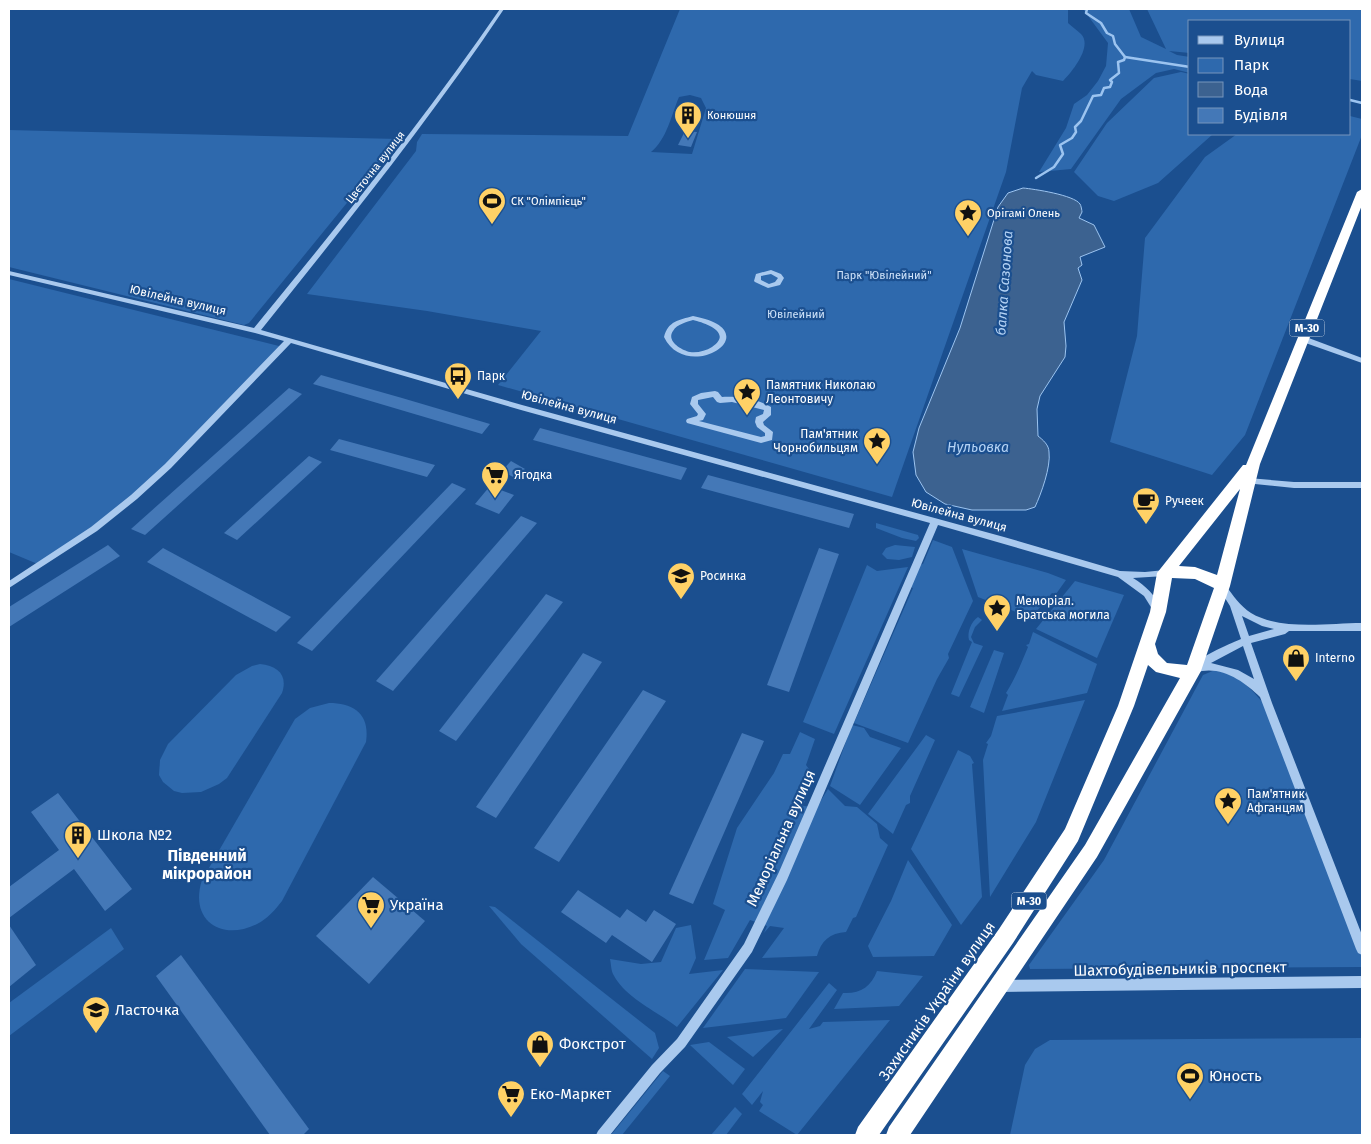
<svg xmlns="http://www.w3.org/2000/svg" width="1371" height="1144" font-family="'Fira Sans',sans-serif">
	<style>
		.green { fill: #2e69ad; fill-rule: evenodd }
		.water { fill: #3c6290; stroke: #9cc4f0 }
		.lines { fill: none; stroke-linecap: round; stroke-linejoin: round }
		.stream { stroke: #9cc4f0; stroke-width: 2.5 }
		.building { fill: #4478b7 }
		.minor { fill: #a9c9ee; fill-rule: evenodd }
		.highway { fill: #fff; fill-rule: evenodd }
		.labels { text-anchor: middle; stroke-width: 4.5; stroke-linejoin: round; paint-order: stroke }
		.far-poi-label { font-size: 11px; fill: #fff; stroke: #1b4f8f; text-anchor: start }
		.far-street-label { font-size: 11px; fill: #fff; stroke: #1b4f8f }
		.far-park-label { font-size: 11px; fill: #cfe3fa; stroke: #1b4f8f }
		.shield { fill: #1b4f8f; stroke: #bbcadd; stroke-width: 1 }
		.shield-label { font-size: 11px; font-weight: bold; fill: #fff }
		.street-label { font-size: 12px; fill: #fff; stroke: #1b4f8f }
		.poi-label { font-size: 12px; fill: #fff; stroke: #1b4f8f; text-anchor: start }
		.water-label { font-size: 14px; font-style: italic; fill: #b5d3f5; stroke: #1b4f8f }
		.near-poi-label { font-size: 15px; fill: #fff; stroke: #1b4f8f; text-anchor: start }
		.near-street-label { font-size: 15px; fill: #fff; stroke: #1b4f8f }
		.near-neighbourhood-label { font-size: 16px; font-weight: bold; fill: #fff; stroke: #1b4f8f }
	</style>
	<rect width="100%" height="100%" fill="#1b4f8f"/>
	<g class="green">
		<path d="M 680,9 L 1068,9 L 1068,23 C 1072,27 1077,30 1081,34 C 1093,46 1072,72 1063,81 L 1036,75 L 1032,71 L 1022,88 L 1006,172 L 892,497 L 498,385 L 541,331 L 427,311 L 307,294 L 416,151 L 417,142 L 422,134 L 628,136 ZM 690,95 L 701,98 L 706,108 L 692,154 L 651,152 C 667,139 671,116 679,97 Z"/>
		<path d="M 1083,9 L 1129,9 L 1141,37 L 1166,49 L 1147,9 L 1362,9 L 1362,81 L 1350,79 L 1350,21 L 1190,21 L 1190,53 L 1169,51 L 1177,55 L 1190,57 L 1190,73 L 1174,69 L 1156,73 L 1121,99 L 1071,169 L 1039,172 L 1066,128 L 1074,104 L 1087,95 L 1098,81 L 1106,66 L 1108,43 Z"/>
		<path d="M 1181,72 L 1190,74 L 1190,134 L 1213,134 L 1158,183 L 1114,201 L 1098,196 L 1074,172 L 1107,123 L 1154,78 Z"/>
		<path d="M 1350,116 L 1362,119 L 1362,135 L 1245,435 L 1212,475 L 1110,442 L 1137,336 L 1145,238 L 1205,157 L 1237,134 L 1350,134 Z"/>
		<path d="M 9,130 L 48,131 L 399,139 L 249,323 L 244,325 L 9,267 Z"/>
		<path d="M 9,279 L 283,347 L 134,497 L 40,565 L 9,552 Z"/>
		<path d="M 876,523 L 918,535 L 919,538 L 916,541 L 902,538 L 876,528 Z"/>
		<path d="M 933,540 L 952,547 L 973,601 L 948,654 L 949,658 L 937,679 L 908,743 L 854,723 L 913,588 L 911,587 L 919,565 L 923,564 Z"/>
		<path d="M 895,545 L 915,547 L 912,557 L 899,560 L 887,559 L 882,554 L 886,548 Z"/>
		<path d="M 962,549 L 1048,573 L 1066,580 L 1056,594 L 1052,593 L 1031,618 L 978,597 Z"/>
		<path d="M 867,565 L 877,571 L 908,567 L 834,734 L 803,722 Z"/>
		<path d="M 1075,581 L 1124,595 L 1097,658 L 1036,629 Z"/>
		<path d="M 978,617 L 982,620 L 975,627 L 971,637 L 974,643 L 983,646 L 959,697 L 951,694 L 972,642 L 969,640 C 967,632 971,622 978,617 Z"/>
		<path d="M 1033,632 L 1097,664 L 1087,693 L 1002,711 L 1008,695 L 1006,693 C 1015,679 1021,664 1028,647 L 1026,645 L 1029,644 Z"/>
		<path d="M 994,650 L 1004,653 L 984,713 L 970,707 Z"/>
		<path d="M 260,664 C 278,666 288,675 282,693 L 227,778 L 219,784 L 201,792 L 182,793 L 174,791 L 163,782 L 159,775 L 160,760 L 168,744 L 236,675 L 252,666 Z"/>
		<path d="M 1215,670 C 1238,671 1253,692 1268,708 L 1362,949 L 1362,967 L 1030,969 L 1029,965 L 1104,860 L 1203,675 Z"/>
		<path d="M 1085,700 L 1036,822 L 990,897 L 983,760 L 988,744 L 986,743 L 991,736 L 997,716 Z"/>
		<path d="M 329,703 C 354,703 370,714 366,742 L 282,901 C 275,910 267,919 257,924 C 221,942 189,920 202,880 L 295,719 L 310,708 Z"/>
		<path d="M 852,725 L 864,728 L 870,737 L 901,748 L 860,805 L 830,786 Z"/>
		<path d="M 800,732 L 815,739 L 806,765 L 814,776 L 803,806 L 817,807 L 828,789 L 845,806 L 857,807 L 877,824 L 880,838 L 888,845 L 856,917 L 853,918 L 846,932 C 830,933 821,941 817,956 L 762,958 L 784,928 L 770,926 L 764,933 L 767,926 L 750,920 L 728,958 L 704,960 L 725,910 L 713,904 L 737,828 L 774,773 L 783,754 L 790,754 Z"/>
		<path d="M 926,735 L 935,740 L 910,796 L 910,803 L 906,805 L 893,834 L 868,814 Z"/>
		<path d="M 958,750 L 970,756 L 974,763 L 972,764 L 982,897 L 961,925 L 911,849 Z"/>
		<path d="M 908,860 L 952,925 L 934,956 L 873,957 L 868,946 L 891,901 Z"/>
		<path d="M 489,906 L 495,907 L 655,1033 L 659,1048 L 652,1059 L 521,944 Z"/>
		<path d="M 691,925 L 696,958 L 689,974 L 723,970 L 677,1027 C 657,1011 626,999 613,974 C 611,970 611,963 610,959 L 641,964 L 661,962 L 676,928 Z"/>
		<path d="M 111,928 L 124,949 L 9,1036 L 9,1003 Z"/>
		<path d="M 745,969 L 819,972 L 786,1018 L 703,1028 Z"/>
		<path d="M 877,971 L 923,976 L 899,1006 L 834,1009 L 843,993 C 860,994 871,987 877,971 Z"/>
		<path d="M 829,983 L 837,990 L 809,1029 L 820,1026 L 823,1022 L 890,1020 L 797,1135 L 759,1111 L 763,1105 L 760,1102 L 763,1091 L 752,1105 L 742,1094 Z"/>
		<path d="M 783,1029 L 753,1057 L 727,1037 Z"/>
		<path d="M 1362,1038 L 1362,1135 L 1010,1135 L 1025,1065 L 1035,1049 L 1050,1040 Z"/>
		<path d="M 709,1042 L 745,1069 L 733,1085 L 690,1045 Z"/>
		<path d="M 663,1071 L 670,1076 L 622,1135 L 611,1135 Z"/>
		<path d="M 735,1107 L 742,1114 L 726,1135 L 711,1135 Z"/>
	</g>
	<path class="water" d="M 1023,188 C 1034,189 1074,195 1080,204 C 1081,205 1082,211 1082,212 L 1079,218 L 1094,225 L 1105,247 L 1080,257 L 1082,265 L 1078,268 L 1082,280 L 1064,322 L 1066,346 L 1065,357 L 1040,396 L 1037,409 L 1038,436 C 1043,440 1049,445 1049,452 C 1051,467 1041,494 1035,507 L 1026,510 L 972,510 L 945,504 L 926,492 L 916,475 L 913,452 L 919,428 L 960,328 L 998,207 L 1008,193 Z"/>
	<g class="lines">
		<g class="stream">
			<path d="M 1125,57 L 1190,67"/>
			<path d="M 1350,100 L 1362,103"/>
			<path d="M 1036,178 L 1054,167 L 1063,154 L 1060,145 L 1072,138 L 1076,132 L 1075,127 L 1081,121 L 1093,96 L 1101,95 L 1104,88 L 1110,87 L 1112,82 L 1110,80 L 1119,73 L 1118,62 L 1124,60 L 1125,57 L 1115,44 L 1113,36 L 1107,33 L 1101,23 L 1086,13 L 1087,9"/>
		</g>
	</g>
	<g class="building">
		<path d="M 685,131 L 697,132 L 691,147 L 678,145 Z"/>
		<path d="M 321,375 L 402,398 L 490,424 L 482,434 L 313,384 Z"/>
		<path d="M 289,388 L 302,394 L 145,535 L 131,529 Z"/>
		<path d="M 540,428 L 687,468 L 681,480 L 533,440 Z"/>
		<path d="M 339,439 L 435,465 L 427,477 L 330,450 Z"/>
		<path d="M 309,456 L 322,462 L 237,540 L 224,533 Z"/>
		<path d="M 511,461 L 525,469 L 515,478 L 502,471 Z"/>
		<path d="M 708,475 L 854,514 L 849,528 L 701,488 Z"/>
		<path d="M 452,483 L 466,489 L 312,651 L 297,643 Z"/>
		<path d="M 490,486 L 514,495 L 499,514 L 475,504 Z"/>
		<path d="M 521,516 L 537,523 L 393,691 L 376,681 Z"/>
		<path d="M 108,545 L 120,556 L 9,627 L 9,607 Z"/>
		<path d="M 163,548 L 215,576 L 291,617 L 276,632 L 147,562 Z"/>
		<path d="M 819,548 L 839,554 L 789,692 L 767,685 Z"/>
		<path d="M 546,594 L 563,602 L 456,741 L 439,731 Z"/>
		<path d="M 583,653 L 602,662 L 496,818 L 476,807 Z"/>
		<path d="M 643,690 L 666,701 L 559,862 L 534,848 Z"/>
		<path d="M 742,733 L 764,741 L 693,904 L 669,894 Z"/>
		<path d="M 58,793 L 132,889 L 105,911 L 74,869 L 9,918 L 9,887 L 59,850 L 31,812 Z"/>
		<path d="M 373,877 L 425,921 L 369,984 L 316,936 Z"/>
		<path d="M 578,890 L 620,918 L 627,909 L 646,922 L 654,910 L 676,924 L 652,962 L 612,935 L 606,943 L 561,912 Z"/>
		<path d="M 9,925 L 36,965 L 9,987 Z"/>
		<path d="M 181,955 L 309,1129 L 303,1135 L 270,1135 L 156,976 Z"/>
	</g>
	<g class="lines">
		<g class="minor">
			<path d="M 500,9 L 504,9 C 429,121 345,225 261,330 L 522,405 L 1004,537 L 1120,571 L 1145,572 L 1165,570 L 1168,571 L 1169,573 L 1168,575 L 1165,576 L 1133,578 C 1146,586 1155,595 1162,609 L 1160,612 L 1154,612 L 1144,596 L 1118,577 L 938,525 L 787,880 L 752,952 L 685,1047 L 660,1073 L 610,1135 L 596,1135 L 598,1131 L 652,1065 L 677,1039 L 744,944 L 779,872 L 930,523 L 521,410 L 291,343 L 171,468 L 137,499 L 97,531 L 9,588 L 9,581 L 91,527 L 131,495 L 165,464 L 284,341 L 255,333 L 9,275 L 9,271 L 254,328 C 339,224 424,120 500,9 Z"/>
			<path d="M 771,270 L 781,274 L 784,278 L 780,285 L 768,288 L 755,282 L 754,281 L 756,274 ZM 771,274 L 778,278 L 775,282 L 769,284 L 761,280 L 761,276 Z"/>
			<path d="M 693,316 C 773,331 687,385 664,337 C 668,321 679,320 693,316 ZM 693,320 C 706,323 733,333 712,347 C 706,351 697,353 690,352 C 681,350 666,341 673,331 C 677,324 687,322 693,320 Z"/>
			<path d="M 1300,337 L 1306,337 L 1362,358 L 1362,363 L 1300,341 Z"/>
			<path d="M 715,391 L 718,392 L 722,397 C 737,396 758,399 771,407 L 771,415 L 763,422 L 764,425 L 773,432 L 772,440 L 761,443 L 687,423 L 686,421 L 687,419 L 697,416 L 698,414 L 690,404 L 692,397 L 701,393 ZM 713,397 L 717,402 L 720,403 L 732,402 L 764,410 L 763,414 L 756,417 L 755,422 L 757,427 L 765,433 L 765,436 L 761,437 L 699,421 L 703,420 L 706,414 L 698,404 L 698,400 Z"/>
			<path d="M 1248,478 L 1294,482 L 1362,482 L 1362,488 L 1294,488 L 1245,483 L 1244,481 L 1245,479 Z"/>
			<path d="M 1222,583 L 1225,585 C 1233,595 1240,606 1251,613 C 1281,631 1328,623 1362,623 L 1362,631 L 1289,631 L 1285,634 L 1251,643 L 1272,703 L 1362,935 L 1362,955 L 1358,953 L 1356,949 L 1260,697 C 1244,681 1219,664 1195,673 L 1192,672 L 1190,669 C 1198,657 1227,645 1241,639 L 1230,606 L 1218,587 L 1219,585 ZM 1242,616 L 1262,626 L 1274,629 L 1249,636 ZM 1243,646 L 1254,679 L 1238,670 L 1211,663 Z"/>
			<path d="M 1362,976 L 1362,988 L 999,992 L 995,990 L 993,986 L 995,982 L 999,980 Z"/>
		</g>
		<path class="highway" d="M 1362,189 L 1362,205 L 1260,464 L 1230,586 L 1201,671 L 1097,857 L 910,1135 L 886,1135 L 889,1127 L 1085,845 L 1180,678 L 1156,672 L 1148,665 L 1134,706 L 1078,841 L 1013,943 L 879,1135 L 855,1135 L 858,1127 L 999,929 L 1065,829 L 1118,706 L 1150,612 L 1157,573 L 1243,465 L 1246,465 L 1357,192 ZM 1240,489 L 1217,575 L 1195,567 L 1179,566 ZM 1172,578 L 1195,579 L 1214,588 L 1187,665 L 1167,663 L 1158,654 L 1155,644 L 1166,612 Z"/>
	</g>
	<defs>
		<g id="building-pin" transform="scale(1.4375)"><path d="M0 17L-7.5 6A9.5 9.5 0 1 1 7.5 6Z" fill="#ffd166" stroke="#1b4f8f"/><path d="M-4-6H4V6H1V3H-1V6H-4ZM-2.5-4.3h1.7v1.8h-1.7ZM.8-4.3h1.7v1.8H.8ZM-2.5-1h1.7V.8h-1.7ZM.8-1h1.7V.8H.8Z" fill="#111"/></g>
		<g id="stadium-pin" transform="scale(1.4375)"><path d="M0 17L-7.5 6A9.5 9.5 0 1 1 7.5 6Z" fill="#ffd166" stroke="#1b4f8f"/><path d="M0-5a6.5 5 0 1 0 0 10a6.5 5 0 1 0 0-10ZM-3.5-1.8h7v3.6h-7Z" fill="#111"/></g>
		<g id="sight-pin" transform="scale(1.4375)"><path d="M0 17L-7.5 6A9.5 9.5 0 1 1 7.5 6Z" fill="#ffd166" stroke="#1b4f8f"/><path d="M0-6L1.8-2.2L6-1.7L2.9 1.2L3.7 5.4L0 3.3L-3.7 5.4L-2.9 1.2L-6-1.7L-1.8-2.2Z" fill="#111"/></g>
		<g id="bus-pin" transform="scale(1.4375)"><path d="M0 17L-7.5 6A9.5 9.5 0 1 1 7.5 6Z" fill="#ffd166" stroke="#1b4f8f"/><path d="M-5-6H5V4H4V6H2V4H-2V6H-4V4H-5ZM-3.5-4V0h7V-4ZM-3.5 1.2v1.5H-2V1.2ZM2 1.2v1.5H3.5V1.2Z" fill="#111"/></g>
		<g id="supermarket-pin" transform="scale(1.4375)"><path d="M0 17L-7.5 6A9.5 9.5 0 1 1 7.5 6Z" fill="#ffd166" stroke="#1b4f8f"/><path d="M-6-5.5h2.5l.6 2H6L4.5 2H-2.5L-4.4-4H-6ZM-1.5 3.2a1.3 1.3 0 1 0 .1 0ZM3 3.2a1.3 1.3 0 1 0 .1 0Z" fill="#111"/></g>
		<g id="cafe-pin" transform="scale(1.4375)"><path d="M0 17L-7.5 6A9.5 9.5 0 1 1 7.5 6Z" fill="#ffd166" stroke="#1b4f8f"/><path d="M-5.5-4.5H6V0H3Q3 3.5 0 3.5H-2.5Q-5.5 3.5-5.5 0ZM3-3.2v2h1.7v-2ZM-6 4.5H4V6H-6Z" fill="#111"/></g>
		<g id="school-pin" transform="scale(1.4375)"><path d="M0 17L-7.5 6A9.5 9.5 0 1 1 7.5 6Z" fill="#ffd166" stroke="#1b4f8f"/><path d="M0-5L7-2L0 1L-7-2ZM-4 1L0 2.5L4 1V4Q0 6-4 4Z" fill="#111"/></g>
		<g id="shop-pin" transform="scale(1.4375)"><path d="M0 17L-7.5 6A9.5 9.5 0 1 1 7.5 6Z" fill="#ffd166" stroke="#1b4f8f"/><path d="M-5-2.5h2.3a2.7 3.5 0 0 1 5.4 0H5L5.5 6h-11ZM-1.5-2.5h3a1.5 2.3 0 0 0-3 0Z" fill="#111"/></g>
	</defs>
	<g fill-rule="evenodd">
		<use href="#building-pin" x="688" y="115"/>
		<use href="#stadium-pin" x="492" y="201"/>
		<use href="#sight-pin" x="968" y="213"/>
		<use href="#bus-pin" x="458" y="376"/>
		<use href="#sight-pin" x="747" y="392"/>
		<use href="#sight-pin" x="877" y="441"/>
		<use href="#supermarket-pin" x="495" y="475"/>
		<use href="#cafe-pin" x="1146" y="501"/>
		<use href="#school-pin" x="681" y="576"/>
		<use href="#sight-pin" x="997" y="608"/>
		<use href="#shop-pin" x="1296" y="658"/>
		<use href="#sight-pin" x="1228" y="801"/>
		<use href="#building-pin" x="78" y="835"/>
		<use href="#supermarket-pin" x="371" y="905"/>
		<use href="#school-pin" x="96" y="1010"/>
		<use href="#shop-pin" x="540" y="1044"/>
		<use href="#stadium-pin" x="1190" y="1076"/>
		<use href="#supermarket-pin" x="511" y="1094"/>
	</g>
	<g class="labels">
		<g class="far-poi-label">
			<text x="707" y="119">Конюшня</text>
			<text x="511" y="205">СК "Олімпієць"</text>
			<text x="987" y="217">Орігамі Олень</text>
		</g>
		<g class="far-street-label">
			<text transform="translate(375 167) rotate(-52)" y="4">Цвєточна вулиця</text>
		</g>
		<g class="far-park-label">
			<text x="884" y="279">Парк "Ювілейний"</text>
			<text x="796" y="318">Ювілейний</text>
		</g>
		<g class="shield">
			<rect x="1289.5" y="319.5" width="35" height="17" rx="4"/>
			<rect x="1011.5" y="892.5" width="35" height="17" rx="4"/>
		</g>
		<g class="shield-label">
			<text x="1307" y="332">М-30</text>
			<text x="1029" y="905">М-30</text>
		</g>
		<g class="street-label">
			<text transform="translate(178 300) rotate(13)" y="4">Ювілейна вулиця</text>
			<text transform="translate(569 407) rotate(15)" y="4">Ювілейна вулиця</text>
			<text transform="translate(959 515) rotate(15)" y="4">Ювілейна вулиця</text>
		</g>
		<g class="poi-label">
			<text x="477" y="380">Парк</text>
			<text x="766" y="389">Памятник Николаю<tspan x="766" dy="14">Леонтовичу</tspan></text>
			<text x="858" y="438" text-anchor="end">Пам'ятник<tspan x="858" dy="14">Чорнобильцям</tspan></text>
			<text x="514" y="479">Ягодка</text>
			<text x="1165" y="505">Ручеек</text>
			<text x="700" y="580">Росинка</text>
			<text x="1016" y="605">Меморіал.<tspan x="1016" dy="14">Братська могила</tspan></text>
			<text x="1315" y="662">Interno</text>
			<text x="1247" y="798">Пам'ятник<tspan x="1247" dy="14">Афганцям</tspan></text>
		</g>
		<g class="water-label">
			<text transform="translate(1004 283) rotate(-86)" y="5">балка Сазонова</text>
			<text x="978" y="452">Нульовка</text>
		</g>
		<g class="near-poi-label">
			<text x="97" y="840">Школа №2</text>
			<text x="390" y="910">Україна</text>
			<text x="115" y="1015">Ласточка</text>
			<text x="559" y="1049">Фокстрот</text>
			<text x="1209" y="1081">Юность</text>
			<text x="530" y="1099">Еко-Маркет</text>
		</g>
		<g class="near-street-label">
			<text transform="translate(781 838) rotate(-66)" y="5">Меморіальна вулиця</text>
			<text transform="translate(1180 969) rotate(-1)" y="5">Шахтобудівельників проспект</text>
			<text transform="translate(937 1001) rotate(-55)" y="5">Захисників України вулиця</text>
		</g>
		<g class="near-neighbourhood-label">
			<text x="207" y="861">Південний<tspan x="207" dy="18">мікрорайон</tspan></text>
		</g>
	</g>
	<rect width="1371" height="1144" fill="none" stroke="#ffffff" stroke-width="20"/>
	<rect x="1188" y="20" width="162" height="115" fill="#1b4f8f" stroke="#7695bc"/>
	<rect x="1198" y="36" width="25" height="8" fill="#a9c9ee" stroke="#7695bc"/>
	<text x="1234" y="45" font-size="15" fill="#ffffff">Вулиця</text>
	<rect x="1198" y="58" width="25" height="15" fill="#2e69ad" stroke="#7695bc"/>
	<text x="1234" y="70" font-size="15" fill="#ffffff">Парк</text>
	<rect x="1198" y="82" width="25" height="15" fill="#3c6290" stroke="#7695bc"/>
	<text x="1234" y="95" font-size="15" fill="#ffffff">Вода</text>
	<rect x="1198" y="108" width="25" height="15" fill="#4478b7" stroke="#7695bc"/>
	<text x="1234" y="120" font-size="15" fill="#ffffff">Будівля</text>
</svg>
